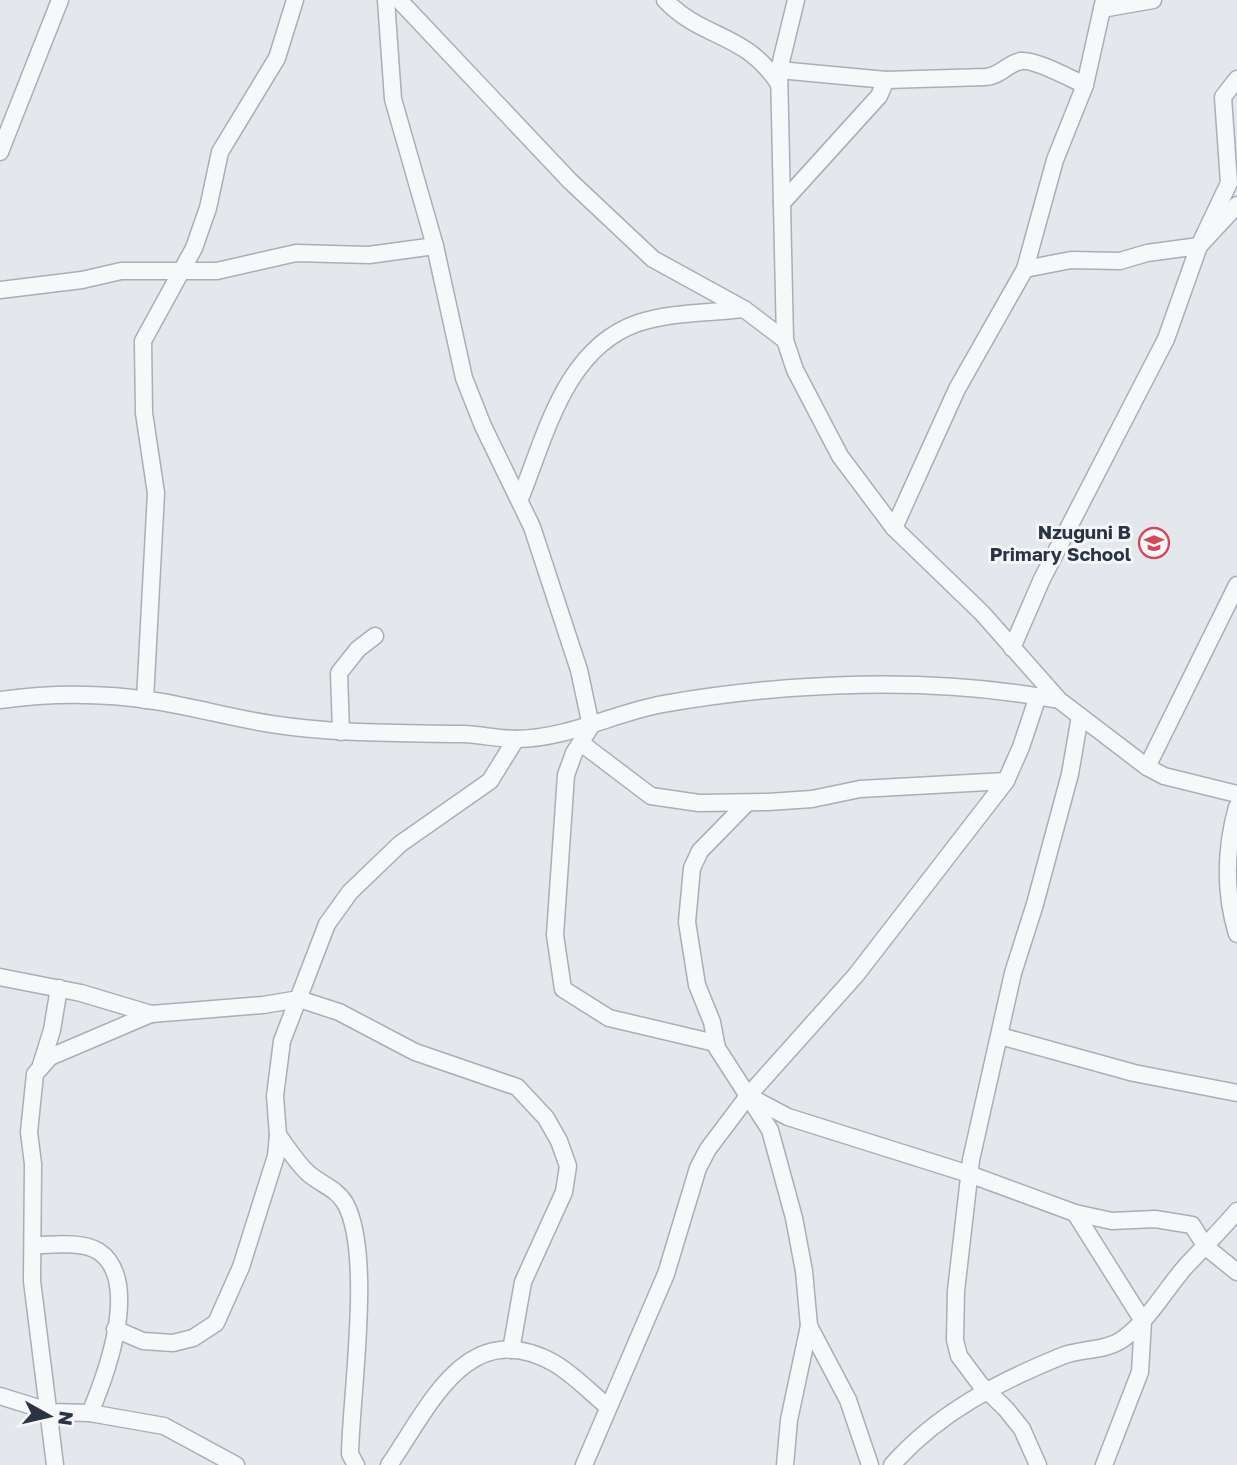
<svg xmlns="http://www.w3.org/2000/svg" width="1237" height="1465" font-family="'Golos Text',sans-serif">
	<style>
		.lines { fill: none; stroke-linecap: round; stroke-linejoin: round }
		.minor-casing { stroke: #a9aeb7; stroke-width: 19 }
		.minor { stroke: #f7f8fa; stroke-width: 16 }
		.labels { text-anchor: middle; stroke-width: 6; stroke-linejoin: round; paint-order: stroke }
		.poi-label { font-size: 19px; font-weight: bold; fill: #2b3445; stroke: #f4f6f9; text-anchor: end }
	</style>
	<rect width="100%" height="100%" fill="#e4e7ec"/>
	<g class="lines">
		<g class="minor-casing">
			<g id="minor">
				<path d="M 386,0 L 393,99 L 435,246 L 464,378 L 483,426 L 532,527 L 579,670 L 591,726 L 574,753 L 566,775 L 555,935 L 563,989 L 609,1018 L 715,1043"/>
				<path d="M 399,0 L 570,181 L 653,259 L 744,309 L 785,340"/>
				<path d="M 665,0 C 703,40 744,31 779,84"/>
				<path d="M 796,0 L 779,70 L 785,340 L 795,370 L 840,456 L 894,528 L 982,613 L 1059,700 L 1147,767 L 1164,776 L 1237,794"/>
				<path d="M 1102,9 L 1153,0"/>
				<path d="M 779,70 L 886,80 L 986,77 C 1000,76 1008,63 1021,61 C 1035,59 1071,79 1085,85"/>
				<path d="M 0,152 L 60,0"/>
				<path d="M 782,203 L 879,96 L 886,80"/>
				<path d="M 1025,269 L 1071,260 L 1120,261 L 1147,253 L 1199,246 L 1229,183 L 1223,97 L 1237,79"/>
				<path d="M 0,290 L 82,280 L 121,271 L 217,271 L 296,253 L 369,255 L 435,246"/>
				<path d="M 520,499 C 546,435 565,348 638,323 C 671,312 709,313 744,309"/>
				<path d="M 894,528 L 957,389 L 1025,269 L 1055,160 L 1085,85 L 1104,0"/>
				<path d="M 1012,648 L 1042,579 L 1166,339 L 1199,246 L 1237,205"/>
				<path d="M 0,700 C 50,693 105,693 155,701 C 194,707 232,718 271,724 C 335,734 399,733 464,734 C 482,735 500,739 517,739 C 569,738 614,713 663,704 C 789,682 932,676 1059,700"/>
				<path d="M 145,700 L 156,493 L 144,413 L 143,341 L 194,248 L 208,208 L 220,152 L 277,58 L 295,0"/>
				<path d="M 341,732 L 339,673 L 358,649 L 375,636"/>
				<path d="M 581,743 L 651,796 L 699,803 L 768,802 L 812,799 L 860,789 L 1006,781"/>
				<path d="M 1147,767 L 1237,585"/>
				<path d="M 747,803 L 700,851 L 692,868 L 687,922 L 697,985 L 712,1022 L 717,1048 L 770,1130 L 794,1218 L 804,1271 L 809,1326 L 789,1420 L 785,1465"/>
				<path d="M 1237,807 C 1225,850 1224,891 1237,934"/>
				<path d="M 0,977 L 81,993 L 151,1014 L 263,1005 L 299,999 L 339,1012 L 415,1052 L 517,1087 L 546,1118 L 559,1141 L 568,1166 L 564,1192 L 523,1282 L 511,1350"/>
				<path d="M 1000,1036 L 1134,1073 L 1237,1093"/>
				<path d="M 41,1065 L 52,1030 L 59,988"/>
				<path d="M 750,1097 L 788,1117 L 969,1174 L 1075,1213 L 1112,1221 L 1155,1219 L 1192,1225 L 1206,1247 L 1237,1272"/>
				<path d="M 278,1135 C 287,1147 296,1162 308,1173 C 320,1184 336,1188 345,1203 C 373,1252 351,1393 350,1454 L 356,1465"/>
				<path d="M 1075,1213 L 1143,1321 L 1140,1372 L 1104,1465"/>
				<path d="M 34,1245 C 53,1245 81,1241 98,1251 C 142,1279 106,1375 90,1413"/>
				<path d="M 809,1326 L 848,1400 L 870,1465"/>
				<path d="M 115,1329 L 143,1341 L 173,1343 L 193,1338 L 216,1323 L 241,1267 L 276,1156 L 278,1135 L 275,1096 L 282,1041 L 327,924 L 350,892 L 400,844 L 490,781 L 516,739"/>
				<path d="M 0,1396 L 51,1412 L 90,1413 L 164,1426 L 236,1465"/>
				<path d="M 55,1465 L 32,1281 L 33,1164 L 29,1132 L 35,1074 L 50,1057 L 151,1014"/>
				<path d="M 389,1465 C 430,1406 467,1315 554,1363 C 573,1374 591,1393 608,1407"/>
				<path d="M 584,1465 L 666,1274 L 698,1168 L 708,1149 L 748,1096 L 856,975 L 1006,781 L 1021,747 L 1038,696"/>
				<path d="M 892,1465 C 938,1413 998,1382 1062,1356 C 1082,1348 1104,1352 1123,1339 C 1149,1320 1165,1290 1186,1266 C 1203,1248 1221,1230 1237,1211"/>
				<path d="M 1038,1465 L 1022,1429 L 1006,1409 L 980,1384 L 959,1356 L 955,1340 L 956,1291 L 971,1160 L 1013,973 L 1035,904 L 1070,774 L 1080,716"/>
			</g>
		</g>
		<use href="#minor" class="minor"/>
	</g>
	<defs>
		<g id="school-ring" transform="scale(1.575)"><circle r="9.5" fill="#f4f6f9" stroke="#d1495b" stroke-width="1.5"/><path d="M0-5L7-2L0 1L-7-2ZM-4 1L0 2.5L4 1V4Q0 6-4 4Z" fill="#d1495b"/></g>
	</defs>
	<g fill-rule="evenodd">
		<use href="#school-ring" x="1154" y="543"/>
	</g>
	<g class="labels">
		<g class="poi-label">
			<text x="1131" y="539">Nzuguni B<tspan x="1131" dy="22">Primary School</tspan></text>
		</g>
	</g>
	<g transform="translate(49 1416) rotate(98)" stroke="#f4f6f9" stroke-width="5" paint-order="stroke">
	<path d="M0-5L12 26L0 18L-12 26Z" fill="#2b3445"/>
	<text y="-10" font-size="19" font-weight="bold" text-anchor="middle" fill="#2b3445">N</text>
	</g>
</svg>
